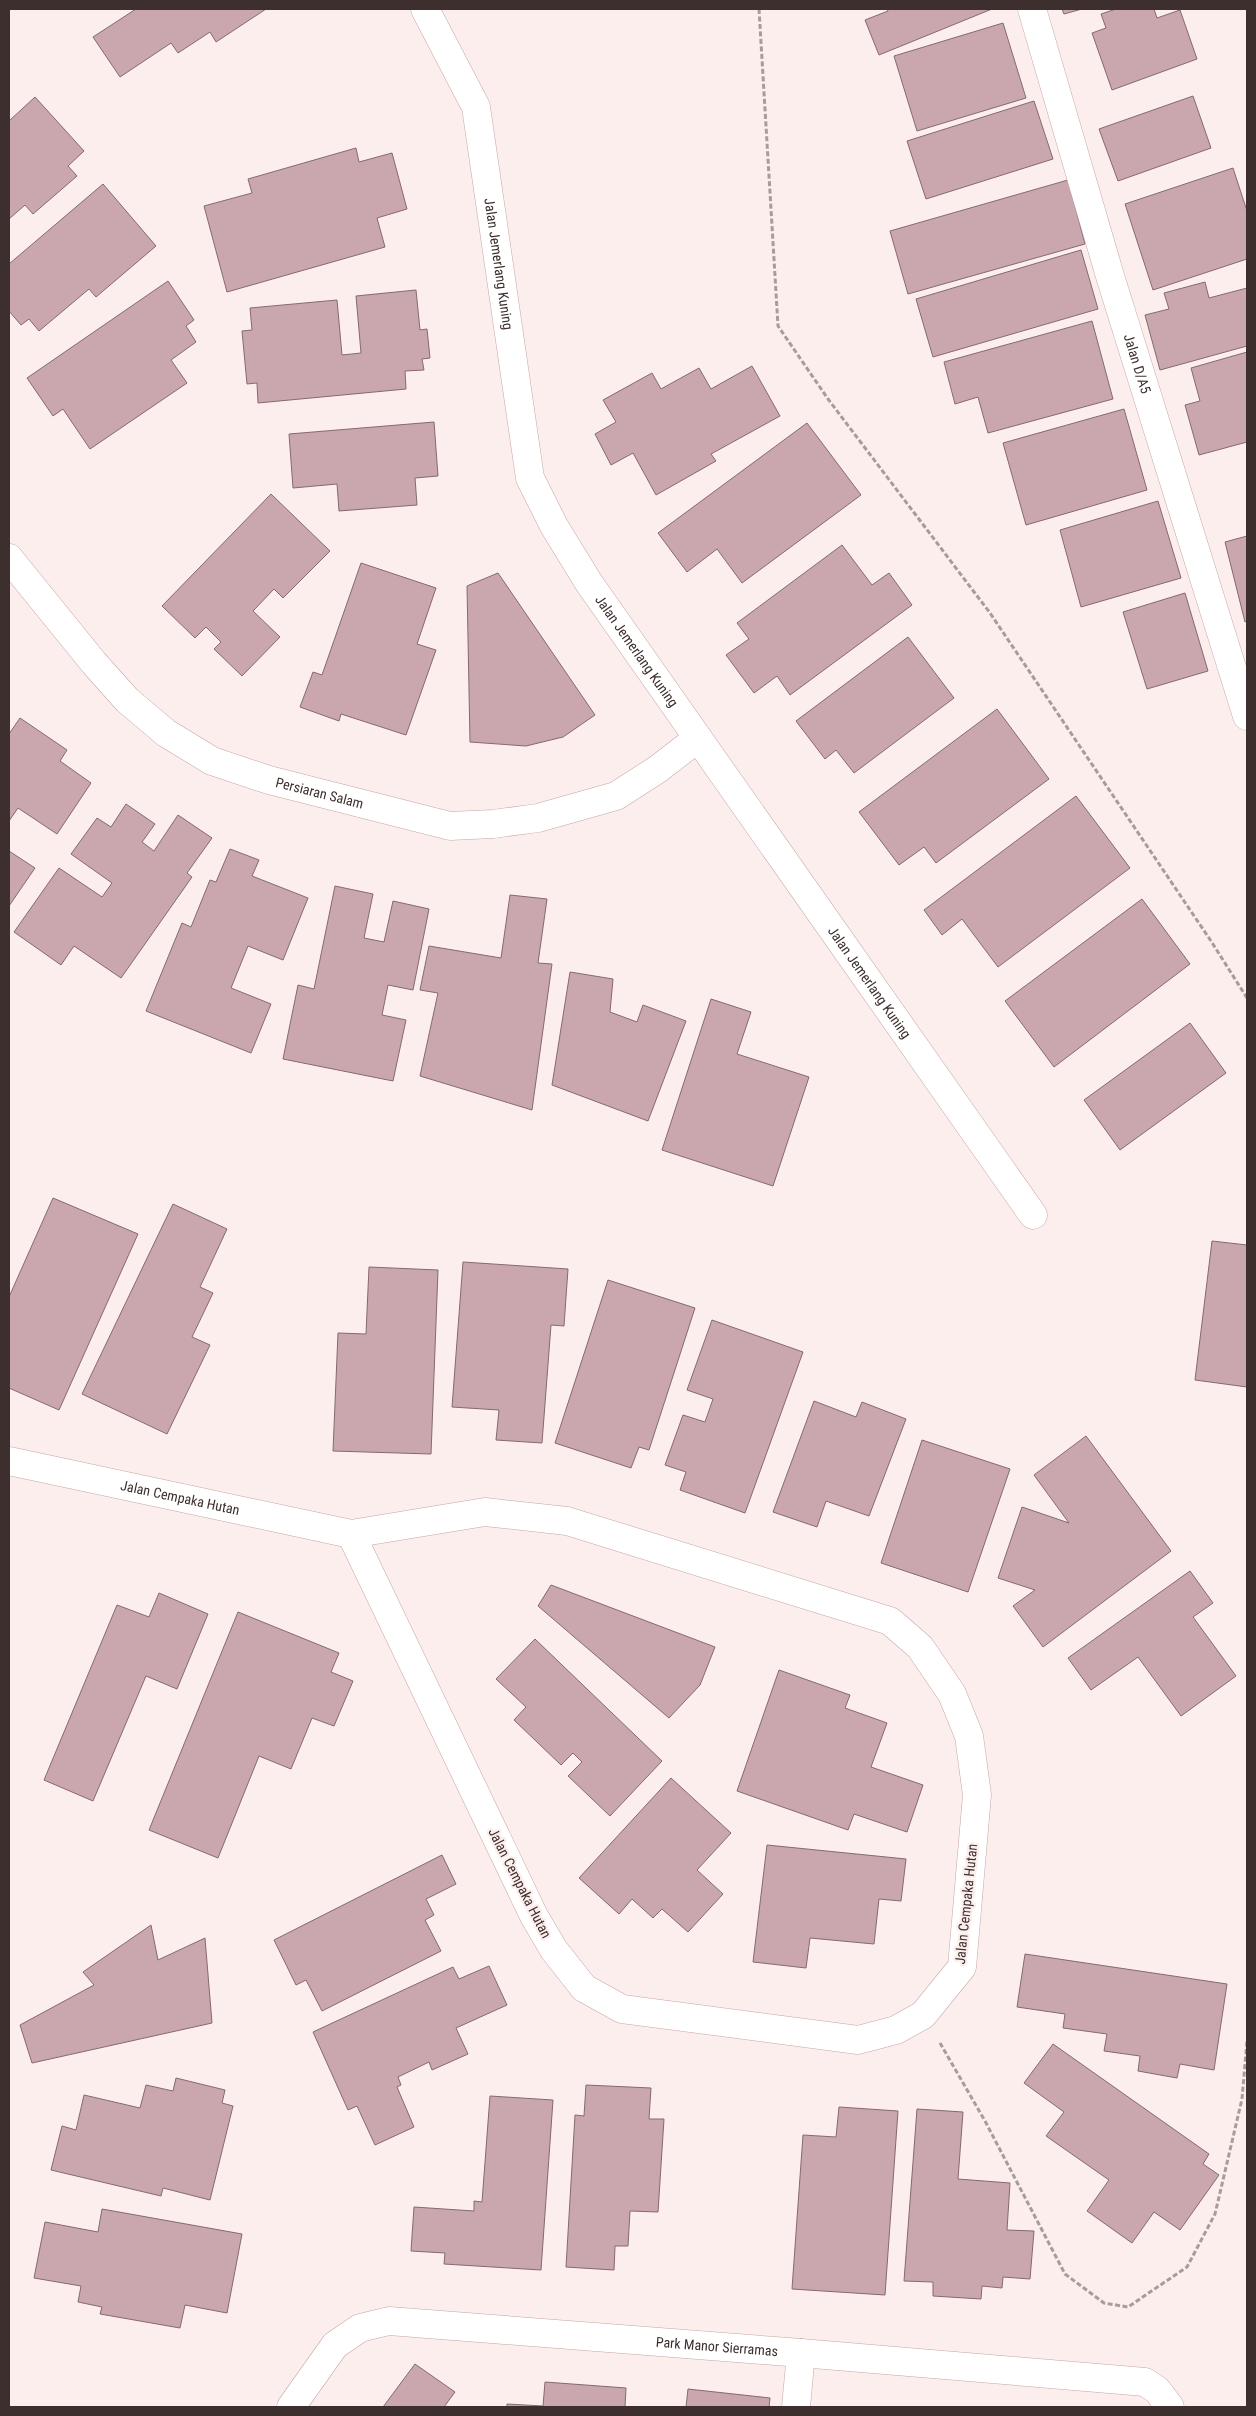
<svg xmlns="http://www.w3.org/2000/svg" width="1256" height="2416" font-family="'Roboto Condensed',sans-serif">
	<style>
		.building { fill: #caa7af; stroke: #866970 }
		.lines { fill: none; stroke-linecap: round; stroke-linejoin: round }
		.street-casing { stroke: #c7a7a2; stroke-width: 29 }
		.path { stroke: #a89b99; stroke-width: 3; stroke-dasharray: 5 2.5; stroke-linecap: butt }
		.street { stroke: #fff; stroke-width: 28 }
		.labels { text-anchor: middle; stroke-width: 4.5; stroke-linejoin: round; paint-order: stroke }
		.street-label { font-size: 14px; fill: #3c2f2d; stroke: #fbeeec }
	</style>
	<rect width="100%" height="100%" fill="#fbeeec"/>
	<g class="building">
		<path d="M 136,9 L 266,9 L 216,42 L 210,32 L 178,53 L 171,43 L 120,77 L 93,37 Z"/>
		<path d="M 887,9 L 992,9 L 879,55 L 865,20 L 888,11 Z"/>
		<path d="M 1062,9 L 1082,9 L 1064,14 Z"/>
		<path d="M 1116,9 L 1154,9 L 1157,18 L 1180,10 L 1197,59 L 1112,90 L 1092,33 L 1106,28 L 1101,14 Z"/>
		<path d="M 1003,23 L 1026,98 L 917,131 L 894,56 Z"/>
		<path d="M 1193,96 L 1211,148 L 1118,181 L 1099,129 Z"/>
		<path d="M 35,97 L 84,151 L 68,166 L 77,176 L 33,214 L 25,205 L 9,219 L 9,121 Z"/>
		<path d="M 1034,101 L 1053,159 L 926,199 L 907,141 Z"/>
		<path d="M 356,148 L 359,162 L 392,153 L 407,209 L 377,218 L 385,247 L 227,292 L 204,206 L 252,193 L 248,179 Z"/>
		<path d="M 1233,168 L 1247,211 L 1247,259 L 1153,290 L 1125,204 Z"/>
		<path d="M 1068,180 L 1085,244 L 908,294 L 890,231 Z"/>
		<path d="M 103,184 L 156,246 L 96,297 L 89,289 L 39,331 L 29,319 L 21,325 L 9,311 L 9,264 Z"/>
		<path d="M 1081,250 L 1098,309 L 933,357 L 916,299 Z"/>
		<path d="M 168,281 L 194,320 L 186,326 L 196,342 L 171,360 L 187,383 L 90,449 L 63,409 L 53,416 L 27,378 Z"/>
		<path d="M 1205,282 L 1209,298 L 1247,288 L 1247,346 L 1160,370 L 1145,315 L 1169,309 L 1164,293 Z"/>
		<path d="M 416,290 L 420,330 L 427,329 L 430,358 L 422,359 L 424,370 L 405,371 L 406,389 L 258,403 L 257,383 L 247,384 L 242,331 L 252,330 L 250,308 L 337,300 L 342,355 L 361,353 L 356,296 Z"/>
		<path d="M 1092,321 L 1113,399 L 988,433 L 978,397 L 955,404 L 944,362 Z"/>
		<path d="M 1247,352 L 1247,442 L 1199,455 L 1185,405 L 1200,401 L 1191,368 Z"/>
		<path d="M 752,366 L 780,416 L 711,454 L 716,461 L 656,495 L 633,453 L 611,465 L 595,434 L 616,422 L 603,400 L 652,373 L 661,389 L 699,368 L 711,389 Z"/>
		<path d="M 1124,409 L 1147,490 L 1026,525 L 1003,443 Z"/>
		<path d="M 434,422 L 438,476 L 415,478 L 417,505 L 339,511 L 337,484 L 293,488 L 289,434 Z"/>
		<path d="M 807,423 L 861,495 L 742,583 L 717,549 L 687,572 L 658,533 Z"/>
		<path d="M 271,494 L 330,551 L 283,598 L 274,589 L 253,611 L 280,637 L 242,676 L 214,649 L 221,642 L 206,627 L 195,638 L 162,606 Z"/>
		<path d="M 1158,501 L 1181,578 L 1081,607 L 1060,530 Z"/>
		<path d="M 1247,536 L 1247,621 L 1245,622 L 1225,542 Z"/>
		<path d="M 842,545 L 872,585 L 889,573 L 912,605 L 790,695 L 777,676 L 754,693 L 726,655 L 749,639 L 737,623 Z"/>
		<path d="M 361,563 L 436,588 L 417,644 L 436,650 L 406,735 L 341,714 L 339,721 L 300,707 L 313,672 L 322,675 Z"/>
		<path d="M 498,573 L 595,715 L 563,737 L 526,746 L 470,742 L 467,586 Z"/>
		<path d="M 1185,593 L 1208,671 L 1147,689 L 1123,612 Z"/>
		<path d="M 908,637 L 954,698 L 854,773 L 836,750 L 825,759 L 796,721 Z"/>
		<path d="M 997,709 L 1049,779 L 936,863 L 924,847 L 899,865 L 859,812 Z"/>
		<path d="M 20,718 L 67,750 L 60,761 L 91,783 L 57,834 L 18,808 L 9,821 L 9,734 Z"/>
		<path d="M 1076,796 L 1130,868 L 998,967 L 962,919 L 942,935 L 924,910 Z"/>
		<path d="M 126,804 L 155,824 L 142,842 L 154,851 L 178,815 L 212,838 L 187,873 L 192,877 L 121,978 L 74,946 L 61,965 L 14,932 L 59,868 L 102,897 L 112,883 L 71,854 L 97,818 L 111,827 Z"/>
		<path d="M 230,849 L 259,860 L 252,876 L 308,898 L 283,960 L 248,946 L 231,988 L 271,1004 L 251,1053 L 146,1011 L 182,923 L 191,927 L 210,880 L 216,882 Z"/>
		<path d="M 9,851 L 35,868 L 9,906 Z"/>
		<path d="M 335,886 L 373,894 L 364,938 L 384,942 L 393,901 L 429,909 L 413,990 L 388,985 L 382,1015 L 406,1020 L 393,1081 L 283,1059 L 298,985 L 314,989 Z"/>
		<path d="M 510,895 L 547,899 L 538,963 L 552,964 L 532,1110 L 420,1076 L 438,993 L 420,990 L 429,946 L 501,958 Z"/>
		<path d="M 1142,899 L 1190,964 L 1054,1067 L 1005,1001 Z"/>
		<path d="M 570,972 L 613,979 L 610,1012 L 637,1022 L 643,1005 L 686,1021 L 648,1121 L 552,1085 Z"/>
		<path d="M 711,999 L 751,1012 L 737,1054 L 809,1077 L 773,1186 L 662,1150 Z"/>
		<path d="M 1190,1023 L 1226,1073 L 1120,1150 L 1084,1100 Z"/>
		<path d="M 53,1198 L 138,1234 L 59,1410 L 9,1388 L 9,1297 Z"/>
		<path d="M 173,1204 L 227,1229 L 200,1287 L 213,1293 L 192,1337 L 210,1345 L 167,1434 L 82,1394 Z"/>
		<path d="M 1212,1241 L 1247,1245 L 1247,1387 L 1195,1380 Z"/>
		<path d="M 463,1262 L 568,1269 L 564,1326 L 551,1325 L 542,1443 L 496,1440 L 499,1410 L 452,1407 Z"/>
		<path d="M 369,1267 L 438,1270 L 431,1454 L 333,1451 L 338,1333 L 366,1334 Z"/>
		<path d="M 608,1280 L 695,1308 L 649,1450 L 639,1447 L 631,1468 L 555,1443 Z"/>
		<path d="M 712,1320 L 803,1352 L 745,1513 L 680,1490 L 686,1472 L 665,1465 L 683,1415 L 705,1422 L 713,1399 L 687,1390 Z"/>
		<path d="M 814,1401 L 856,1417 L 862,1402 L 906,1419 L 869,1516 L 826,1501 L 817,1527 L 773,1512 Z"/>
		<path d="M 1086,1436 L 1171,1551 L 1043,1647 L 1013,1606 L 1035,1590 L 998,1578 L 1022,1507 L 1069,1523 L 1034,1475 Z"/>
		<path d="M 922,1440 L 1010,1469 L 968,1592 L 881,1563 Z"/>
		<path d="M 1190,1571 L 1213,1603 L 1193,1617 L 1236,1676 L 1181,1716 L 1138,1657 L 1091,1690 L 1068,1658 Z"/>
		<path d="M 551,1585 L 715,1647 L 700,1685 L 669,1718 L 538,1606 Z"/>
		<path d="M 159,1593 L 208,1614 L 177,1689 L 146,1676 L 93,1801 L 44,1780 L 117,1605 L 149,1617 Z"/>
		<path d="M 238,1612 L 339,1653 L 331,1672 L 353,1681 L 334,1726 L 312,1718 L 291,1769 L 259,1756 L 218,1858 L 149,1830 Z"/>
		<path d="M 535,1639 L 662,1761 L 610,1816 L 568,1776 L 582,1762 L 573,1753 L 561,1765 L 514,1720 L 526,1707 L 496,1679 Z"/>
		<path d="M 779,1670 L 850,1695 L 845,1708 L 887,1723 L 871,1767 L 923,1785 L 907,1832 L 854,1814 L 848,1830 L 737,1791 Z"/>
		<path d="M 671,1778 L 731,1833 L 697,1870 L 723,1894 L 688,1932 L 662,1909 L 653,1918 L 632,1899 L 619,1914 L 579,1878 Z"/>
		<path d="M 767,1845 L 906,1859 L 901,1901 L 879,1899 L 874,1944 L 810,1938 L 806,1968 L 753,1962 Z"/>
		<path d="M 442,1855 L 456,1884 L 426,1899 L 434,1915 L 425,1920 L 441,1951 L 322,2011 L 306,1980 L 296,1985 L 274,1940 Z"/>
		<path d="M 151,1925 L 158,1960 L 205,1938 L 212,2023 L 32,2063 L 20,2025 L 94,1985 L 83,1972 Z"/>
		<path d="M 1025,1954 L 1227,1984 L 1214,2070 L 1180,2064 L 1177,2078 L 1138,2071 L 1140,2056 L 1104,2051 L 1107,2034 L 1063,2028 L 1065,2014 L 1017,2007 Z"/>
		<path d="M 489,1966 L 507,2005 L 456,2028 L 468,2054 L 432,2070 L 429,2062 L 398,2077 L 401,2085 L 397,2087 L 414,2127 L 375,2145 L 357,2106 L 348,2110 L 313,2032 L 453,1967 L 459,1979 Z"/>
		<path d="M 1053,2044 L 1209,2154 L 1203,2164 L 1219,2175 L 1180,2230 L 1154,2212 L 1132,2243 L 1087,2211 L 1109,2180 L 1046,2136 L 1064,2112 L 1024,2083 Z"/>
		<path d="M 176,2078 L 225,2090 L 222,2103 L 233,2106 L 210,2200 L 163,2188 L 161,2196 L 51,2170 L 62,2126 L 76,2130 L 84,2095 L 140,2108 L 146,2085 L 173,2091 Z"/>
		<path d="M 586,2085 L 651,2088 L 649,2119 L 664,2119 L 658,2212 L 630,2211 L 628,2246 L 615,2246 L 614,2270 L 566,2267 L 575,2115 L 584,2116 Z"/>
		<path d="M 490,2096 L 553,2100 L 541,2270 L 444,2264 L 445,2253 L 411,2251 L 414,2207 L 474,2211 L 474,2201 L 482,2202 Z"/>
		<path d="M 839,2107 L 898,2111 L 885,2295 L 792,2289 L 803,2135 L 836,2137 Z"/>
		<path d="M 917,2109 L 963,2112 L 958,2179 L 1010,2183 L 1007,2230 L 1034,2231 L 1030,2279 L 1003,2277 L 1002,2288 L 982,2286 L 981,2299 L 933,2296 L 933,2282 L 904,2281 Z"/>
		<path d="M 102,2209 L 242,2234 L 227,2313 L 185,2305 L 180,2328 L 100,2314 L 102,2307 L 78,2302 L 81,2286 L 34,2278 L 45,2222 L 98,2232 Z"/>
		<path d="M 415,2364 L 455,2392 L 444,2407 L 383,2407 Z"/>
		<path d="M 545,2382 L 626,2388 L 625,2407 L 507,2407 L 507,2404 L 543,2406 Z"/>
		<path d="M 688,2389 L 770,2398 L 769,2407 L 686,2407 Z"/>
	</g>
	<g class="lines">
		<g class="street-casing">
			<g id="street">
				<path id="s1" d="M 425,9 L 476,107 L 530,478 L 554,526 L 589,583 L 1033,1215"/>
				<path id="s2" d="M 1032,9 L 1110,276 L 1247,716"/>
				<path id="s3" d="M 9,558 L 94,663 L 127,700 L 166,733 L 212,761 L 269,780 L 450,826 L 493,824 L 538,818 L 616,796 L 658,769 L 698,738"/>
				<path id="s4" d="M 9,1461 L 351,1534 L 485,1512 L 567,1521 L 890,1621 L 920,1647 L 952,1694 L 969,1736 L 977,1795 L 962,1967 L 923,2015 L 896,2030 L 858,2040 L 622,2009 L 584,1988 L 554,1950 L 534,1916 L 351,1534"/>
				<path id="s5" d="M 291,2407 L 335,2345 L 360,2328 L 389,2321 L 801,2353 L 1145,2382 L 1157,2390 L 1170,2407"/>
				<path d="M 796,2407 L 801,2353"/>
			</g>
		</g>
		<g class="path">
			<path d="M 759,9 L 778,326 L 828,399 L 990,613 L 1211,941 L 1247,998"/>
			<path d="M 940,2043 L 985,2121 L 1065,2274 L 1104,2303 L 1128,2307 L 1187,2267 L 1215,2214 L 1242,2099 L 1247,2041"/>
		</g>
		<use href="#street" class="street"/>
	</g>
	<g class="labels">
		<g class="street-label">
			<text dy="5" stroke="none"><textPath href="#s1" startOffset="269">Jalan Jemerlang Kuning</textPath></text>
			<text dy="5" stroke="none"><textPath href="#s2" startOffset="370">Jalan D/A5</textPath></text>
			<text dy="5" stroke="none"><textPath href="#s1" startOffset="689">Jalan Jemerlang Kuning</textPath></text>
			<text dy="5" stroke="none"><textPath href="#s3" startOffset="402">Persiaran Salam</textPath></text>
			<text dy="5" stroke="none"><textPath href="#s1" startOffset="1094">Jalan Jemerlang Kuning</textPath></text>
			<text dy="5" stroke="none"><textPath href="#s4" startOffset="175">Jalan Cempaka Hutan</textPath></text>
			<text transform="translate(520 1883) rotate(63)" y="5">Jalan Cempaka Hutan</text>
			<text transform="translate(966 1904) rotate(-84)" y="5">Jalan Cempaka Hutan</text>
			<text dy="5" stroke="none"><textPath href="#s5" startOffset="465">Park Manor Sierramas</textPath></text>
		</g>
	</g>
	<rect width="1256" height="2416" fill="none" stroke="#3c2f2d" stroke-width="20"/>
</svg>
